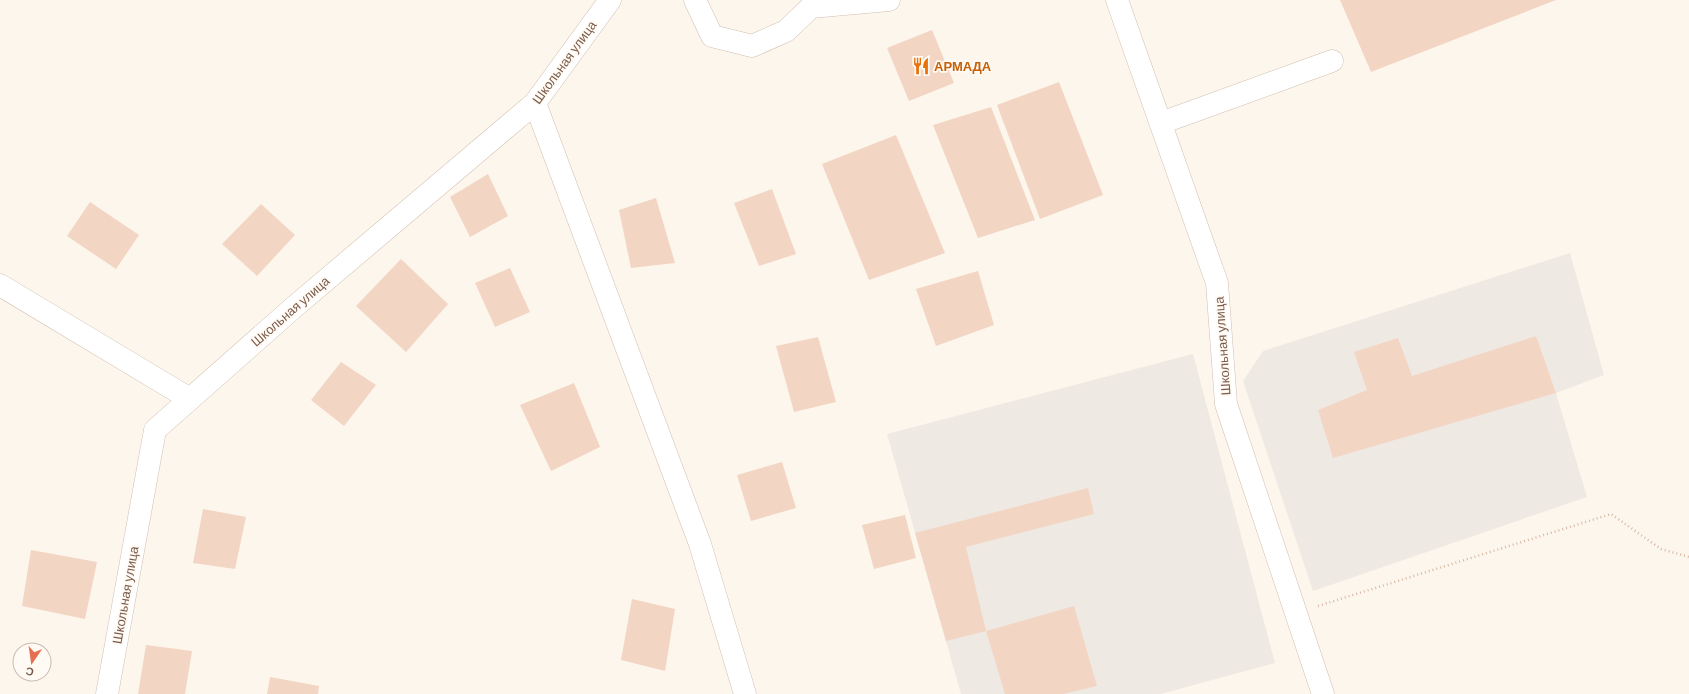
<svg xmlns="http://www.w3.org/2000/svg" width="1689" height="694" font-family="Barlow,sans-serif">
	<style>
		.industrial { fill: #efe9e4 }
		.building { fill: #f3d5c3 }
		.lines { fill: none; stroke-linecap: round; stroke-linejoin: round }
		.minor-casing { stroke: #d1beb0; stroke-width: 23 }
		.path { stroke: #d9b8a5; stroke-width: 2.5; stroke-dasharray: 1 3; stroke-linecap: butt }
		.minor { stroke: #fff; stroke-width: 22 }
		.labels { text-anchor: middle; stroke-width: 3.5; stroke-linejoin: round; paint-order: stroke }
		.street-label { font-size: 13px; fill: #7a5c4d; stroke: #fffaf3 }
		.food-label { font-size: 13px; font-weight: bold; fill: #c56008; stroke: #fffaf3; text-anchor: start }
	</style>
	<rect width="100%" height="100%" fill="#fdf6ec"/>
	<g class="industrial">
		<path d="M 1570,253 L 1604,375 L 1556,393 L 1587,497 L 1313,591 L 1243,381 L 1263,351 Z"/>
		<path d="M 1193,354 L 1275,663 L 1161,694 L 961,694 L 887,434 Z"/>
	</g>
	<g class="building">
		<path d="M 1340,0 L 1556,0 L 1371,72 Z"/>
		<path d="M 932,30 L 954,83 L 909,101 L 887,48 Z"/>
		<path d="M 1059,82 L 1103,195 L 1040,219 L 997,105 Z"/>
		<path d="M 991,107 L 1035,220 L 978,238 L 933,125 Z"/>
		<path d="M 896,135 L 945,253 L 869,280 L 822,164 Z"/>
		<path d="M 488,174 L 508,216 L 470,237 L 450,197 Z"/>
		<path d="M 772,189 L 796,254 L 759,266 L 734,203 Z"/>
		<path d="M 656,198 L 675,263 L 631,268 L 619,210 Z"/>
		<path d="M 90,202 L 139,235 L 116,269 L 67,236 Z"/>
		<path d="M 261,204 L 295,235 L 257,276 L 222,244 Z"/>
		<path d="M 401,259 L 448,304 L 406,352 L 356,306 Z"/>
		<path d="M 510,268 L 530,312 L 495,327 L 475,283 Z"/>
		<path d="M 978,271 L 994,325 L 936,346 L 916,289 Z"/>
		<path d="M 1536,336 L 1556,393 L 1333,458 L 1318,410 L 1367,390 L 1354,352 L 1398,338 L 1412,376 Z"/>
		<path d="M 818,337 L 836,402 L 794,412 L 776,346 Z"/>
		<path d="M 341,362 L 376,385 L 344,426 L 311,400 Z"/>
		<path d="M 574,383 L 600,447 L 551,471 L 520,405 Z"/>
		<path d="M 782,462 L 796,508 L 751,521 L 737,475 Z"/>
		<path d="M 1088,488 L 1094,514 L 966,547 L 986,631 L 946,641 L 915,533 Z"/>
		<path d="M 203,509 L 246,517 L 235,569 L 193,563 Z"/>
		<path d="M 905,515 L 916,558 L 874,569 L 862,525 Z"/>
		<path d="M 31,550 L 97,562 L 85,619 L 22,606 Z"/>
		<path d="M 632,599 L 675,609 L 665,671 L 621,660 Z"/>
		<path d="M 1074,606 L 1097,686 L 1063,694 L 1005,694 L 986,631 Z"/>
		<path d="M 146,645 L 192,651 L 185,694 L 138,694 Z"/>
		<path d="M 270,677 L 319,686 L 318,694 L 267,694 Z"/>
	</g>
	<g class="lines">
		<g class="minor-casing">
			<g id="minor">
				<path d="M 695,0 L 712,36 L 752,46 L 786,31 L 811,7"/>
				<path d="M 1117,0 L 1217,283 L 1226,404 L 1323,694"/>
				<path d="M 811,7 L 889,0"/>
				<path d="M 535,103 L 700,544 L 745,694"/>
				<path d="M 1161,123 L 1332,61"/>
				<path d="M 0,285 L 190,399"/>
				<path d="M 107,694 L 155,430 L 293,308 L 535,103 L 610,0"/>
			</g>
		</g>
		<path class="path" d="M 1318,606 L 1611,514 L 1661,549 L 1689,557"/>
		<use href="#minor" class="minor"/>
	</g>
	<defs>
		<g id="restaurant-bare" transform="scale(1.38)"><path d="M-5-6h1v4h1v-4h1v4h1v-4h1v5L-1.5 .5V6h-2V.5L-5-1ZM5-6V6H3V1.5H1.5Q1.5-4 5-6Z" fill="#e8710a" stroke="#fffaf3" stroke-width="2.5" paint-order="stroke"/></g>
	</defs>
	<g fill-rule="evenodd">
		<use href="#restaurant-bare" x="921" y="66"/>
	</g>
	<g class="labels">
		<g class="street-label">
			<text transform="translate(564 62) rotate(-54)" y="5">Школьная улица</text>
			<text transform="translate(290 311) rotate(-41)" y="5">Школьная улица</text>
			<text transform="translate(1222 346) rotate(-94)" y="5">Школьная улица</text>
			<text transform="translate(125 595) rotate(-80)" y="5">Школьная улица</text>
		</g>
		<g class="food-label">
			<text x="934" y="71">АРМАДА</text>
		</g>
	</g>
	<g transform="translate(32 662) rotate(193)"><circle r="19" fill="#fffaf3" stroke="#cabbb1"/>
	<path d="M0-3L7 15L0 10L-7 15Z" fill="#e76f51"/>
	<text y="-6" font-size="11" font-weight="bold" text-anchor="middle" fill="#7a5c4d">С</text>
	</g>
</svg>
